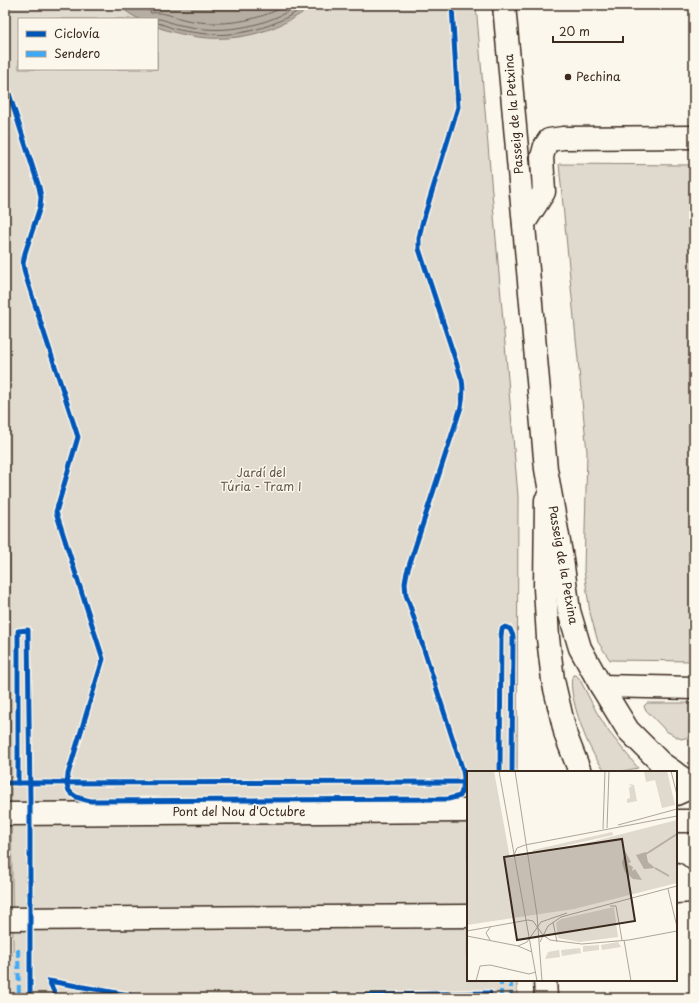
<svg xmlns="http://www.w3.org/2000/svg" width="699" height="1003" font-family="'Playpen Sans',sans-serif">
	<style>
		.green { fill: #dfd9ce; stroke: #8d8276; fill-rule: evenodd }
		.water { fill: #b6aea2; stroke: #85796d }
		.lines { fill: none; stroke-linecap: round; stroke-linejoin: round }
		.shore { stroke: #6c5f53; stroke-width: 1 }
		.minor-casing { stroke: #3b2a1e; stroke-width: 25 }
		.tertiary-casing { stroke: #3b2a1e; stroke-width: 25 }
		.primary-casing { stroke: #3b2a1e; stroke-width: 25 }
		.minor { stroke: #fbf7ec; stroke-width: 22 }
		.tertiary { stroke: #fbf7ec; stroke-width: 22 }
		.primary { stroke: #fbf7ec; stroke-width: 22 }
		.quiet { stroke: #3fa9f5; stroke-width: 4; stroke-dasharray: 8 4; stroke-linecap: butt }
		.cycleway-casing { stroke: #fbf7ec; stroke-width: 8 }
		.cycleway { stroke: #0057b8; stroke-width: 5 }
		.poi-dot { fill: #3b2a1e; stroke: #fbf7ec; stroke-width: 1.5 }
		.labels { text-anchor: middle; stroke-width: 3; stroke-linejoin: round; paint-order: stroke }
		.poi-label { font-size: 12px; fill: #3b2a1e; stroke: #fbf7ec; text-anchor: start }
		.street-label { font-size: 12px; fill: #3b2a1e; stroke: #fbf7ec }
		.park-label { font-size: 12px; fill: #64564a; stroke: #fbf7ec }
		.inset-river { fill: none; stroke: #b6aea2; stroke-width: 2 }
		.inset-road { fill: none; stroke: #aea59a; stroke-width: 1 }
		.view { fill: #3b2a1e; fill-opacity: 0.15; stroke: #3b2a1e; stroke-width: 2 }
		.inset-edge { fill: none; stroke: #3b2a1e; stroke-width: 2 }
	</style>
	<rect width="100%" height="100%" fill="#fbf7ec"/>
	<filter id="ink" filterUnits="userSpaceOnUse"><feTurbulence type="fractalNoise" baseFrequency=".025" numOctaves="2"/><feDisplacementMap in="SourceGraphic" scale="8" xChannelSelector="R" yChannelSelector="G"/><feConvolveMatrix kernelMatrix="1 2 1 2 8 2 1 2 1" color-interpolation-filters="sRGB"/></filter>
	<g filter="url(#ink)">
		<g class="green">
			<path d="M 5,5 L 476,5 L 518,496 L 517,772 L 468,772 L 468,980 L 517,980 L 517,998 L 5,998 L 5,956 L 12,955 L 13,949 L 11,814 L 10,543 L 5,487 ZM 19,19 L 157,19 L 157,69 L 19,69 Z"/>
			<path d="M 559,164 L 694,165 L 694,661 L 610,660 L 598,642 L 590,613 L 584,570 L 587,452 Z"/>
			<path d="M 573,675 L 576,675 L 579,678 L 596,711 L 609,732 L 638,768 L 619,772 L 607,772 C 600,765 595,758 591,749 C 584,737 566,687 573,675 Z"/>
			<path d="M 647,703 L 694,703 L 694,735 L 689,737 L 681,739 L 666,731 L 645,709 L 644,706 Z"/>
		</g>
		<path class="water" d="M 118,5 L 314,5 C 264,41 214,47 157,27 L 157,19 L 139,19 L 130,14 Z"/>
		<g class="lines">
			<g class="shore">
				<path d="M 144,5 L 151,13 C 163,11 176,18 187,20 C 222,27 256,22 287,5"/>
				<path d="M 155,19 C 162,18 168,22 175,24 C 180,25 186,26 191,27 C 225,34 269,26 298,5"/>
				<path d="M 157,23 C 163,24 169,27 175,29 C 182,31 191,32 199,33 C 236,39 277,27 307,5"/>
			</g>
			<g class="minor-casing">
				<g id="minor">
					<path d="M 524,223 L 544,192 L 542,157 L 545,146 L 549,140 L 563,138 L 694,137"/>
					<path d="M 601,686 L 694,688"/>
					<path d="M 676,794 L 694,786"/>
				</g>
			</g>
			<g class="tertiary-casing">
				<g id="tertiary">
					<path d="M 546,500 L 545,588 L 548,638 L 553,680 L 566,736 L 580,772"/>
					<path d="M 676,874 L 694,890"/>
					<path d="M 545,980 L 546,998"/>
				</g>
			</g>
			<g class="primary-casing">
				<g id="primary">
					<path d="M 504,5 L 546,469 L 562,559 L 569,611 L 580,648 L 601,686 L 628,730 L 661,763 L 674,772"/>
					<path d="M 676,774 L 694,786"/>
					<path d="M 5,814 L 468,811"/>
					<path d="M 676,821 L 694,821"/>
					<path d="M 676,892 L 694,891"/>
					<path d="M 5,919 L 468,916"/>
				</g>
			</g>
			<use href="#minor" class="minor"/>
			<use href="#tertiary" class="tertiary"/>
			<use href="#primary" class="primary"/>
			<g class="quiet">
				<path d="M 18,949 L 19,998"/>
				<path d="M 511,980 L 511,998"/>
				<path d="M 501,998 L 501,980"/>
			</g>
			<g class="cycleway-casing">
				<g id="cycleway">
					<path d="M 5,81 L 39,187 L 41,197 L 40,207 L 25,253 L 23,264 L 25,274 L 78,437 L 56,512 L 103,659 L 68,774 C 68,778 67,782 67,785 C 69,797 81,799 91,801 L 448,799 L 460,796 C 464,787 465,781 463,771 L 410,606 L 406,595 L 405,583 L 407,572 L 461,407 C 463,397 464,390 462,380 L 419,249 L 419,238 L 422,224 L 458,107 L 452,5"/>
					<path d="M 500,772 L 501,636 L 502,629 L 505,627 L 510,629 L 513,636 L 512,772"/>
					<path d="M 5,783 L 468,782"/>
					<path d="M 18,783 L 18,631 L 28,630 L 30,801 L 30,998"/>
					<path d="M 57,998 L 49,981 L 146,998"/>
					<path d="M 241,998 L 490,993"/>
				</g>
			</g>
			<use href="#cycleway" class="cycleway"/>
		</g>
	</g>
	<circle class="poi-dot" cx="568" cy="77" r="4"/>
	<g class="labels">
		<g class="poi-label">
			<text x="576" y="81">Pechina</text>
		</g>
		<g class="street-label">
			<text transform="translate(514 114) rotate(-95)" y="4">Passeig de la Petxina</text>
			<text transform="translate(563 565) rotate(80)" y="4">Passeig de la Petxina</text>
			<text x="239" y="816">Pont del Nou d'Octubre</text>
		</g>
		<g class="park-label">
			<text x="261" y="477">Jardí del<tspan x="261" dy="14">Túria - Tram I</tspan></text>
		</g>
	</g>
	<g transform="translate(467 771)">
		<rect width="210" height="210" fill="#fbf7ec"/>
		<path d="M 0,0 L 27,0 L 43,87 L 92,79 L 210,49 L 210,112 L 107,138 L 0,154 ZM 177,0 L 200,0 L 208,34 L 195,37 L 188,9 L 179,11 ZM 162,13 L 167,14 L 170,30 L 160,32 L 160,28 L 163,27 L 162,16 L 165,16 ZM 145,61 L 146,64 L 66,82 L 66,79 ZM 147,136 L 151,166 L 113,171 L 91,167 L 89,152 L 94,148 ZM 151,171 L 154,176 L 135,179 L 134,174 ZM 132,174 L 132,179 L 116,181 L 116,175 ZM 113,177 L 114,182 L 95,185 L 94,179 ZM 92,179 L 93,186 L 78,188 L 81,181 Z" fill="#dfd9ce"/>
		<path d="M 158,80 L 164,91 L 161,93 L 166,96 L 165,100 L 168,98 L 175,109 L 166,108 L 158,101 L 155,92 ZM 179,81 L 181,91 L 188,97 L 177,98 L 169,84 Z" fill="#b6aea2"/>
		<path class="inset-river" d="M 179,83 L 210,63M 188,97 L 202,105"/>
		<path class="inset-road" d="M 32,0 L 70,210M 48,0 L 70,144 L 75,210M 204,0 L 210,24M 151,54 L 210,38M 140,57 L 142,0M 136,58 L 138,0M 47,84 L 50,77 L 58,74 L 210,45M 201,118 L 210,156M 143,135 L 149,135 L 155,169M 86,151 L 90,171M 0,160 L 61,149 L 66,150 L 76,164 L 83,169 L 115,173 L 162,169 L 210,160M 0,165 L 51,175 L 65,181M 23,169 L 19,162 L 24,155M 157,169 L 164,210M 73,171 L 81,155 L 94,146 L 210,115M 51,175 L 60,171 L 74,151 L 100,142M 9,210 L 13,195 L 23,194 L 62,203 L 69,201"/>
		<path class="view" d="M 155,68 L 168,150 L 50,169 L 37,86 Z"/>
		<rect width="210" height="210" class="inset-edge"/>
	</g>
	<rect width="699" height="1003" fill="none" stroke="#fbf7ec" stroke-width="20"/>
	<rect x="10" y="10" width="679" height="983" fill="none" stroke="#3b2a1e" stroke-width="1.5" filter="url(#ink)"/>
	<rect x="18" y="18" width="140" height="52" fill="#fbf7ec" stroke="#aea59a"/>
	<rect x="26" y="31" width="20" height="6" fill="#0057b8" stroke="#aea59a"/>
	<text x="54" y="38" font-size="12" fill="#3b2a1e">Ciclovía</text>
	<rect x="26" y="51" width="20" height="6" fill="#3fa9f5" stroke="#aea59a"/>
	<text x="54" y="58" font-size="12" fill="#3b2a1e">Sendero</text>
	<path d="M553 36v6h70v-6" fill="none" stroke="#3b2a1e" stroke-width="2"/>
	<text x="559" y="36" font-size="12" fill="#3b2a1e" stroke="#fbf7ec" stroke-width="3" paint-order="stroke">20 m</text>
</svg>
